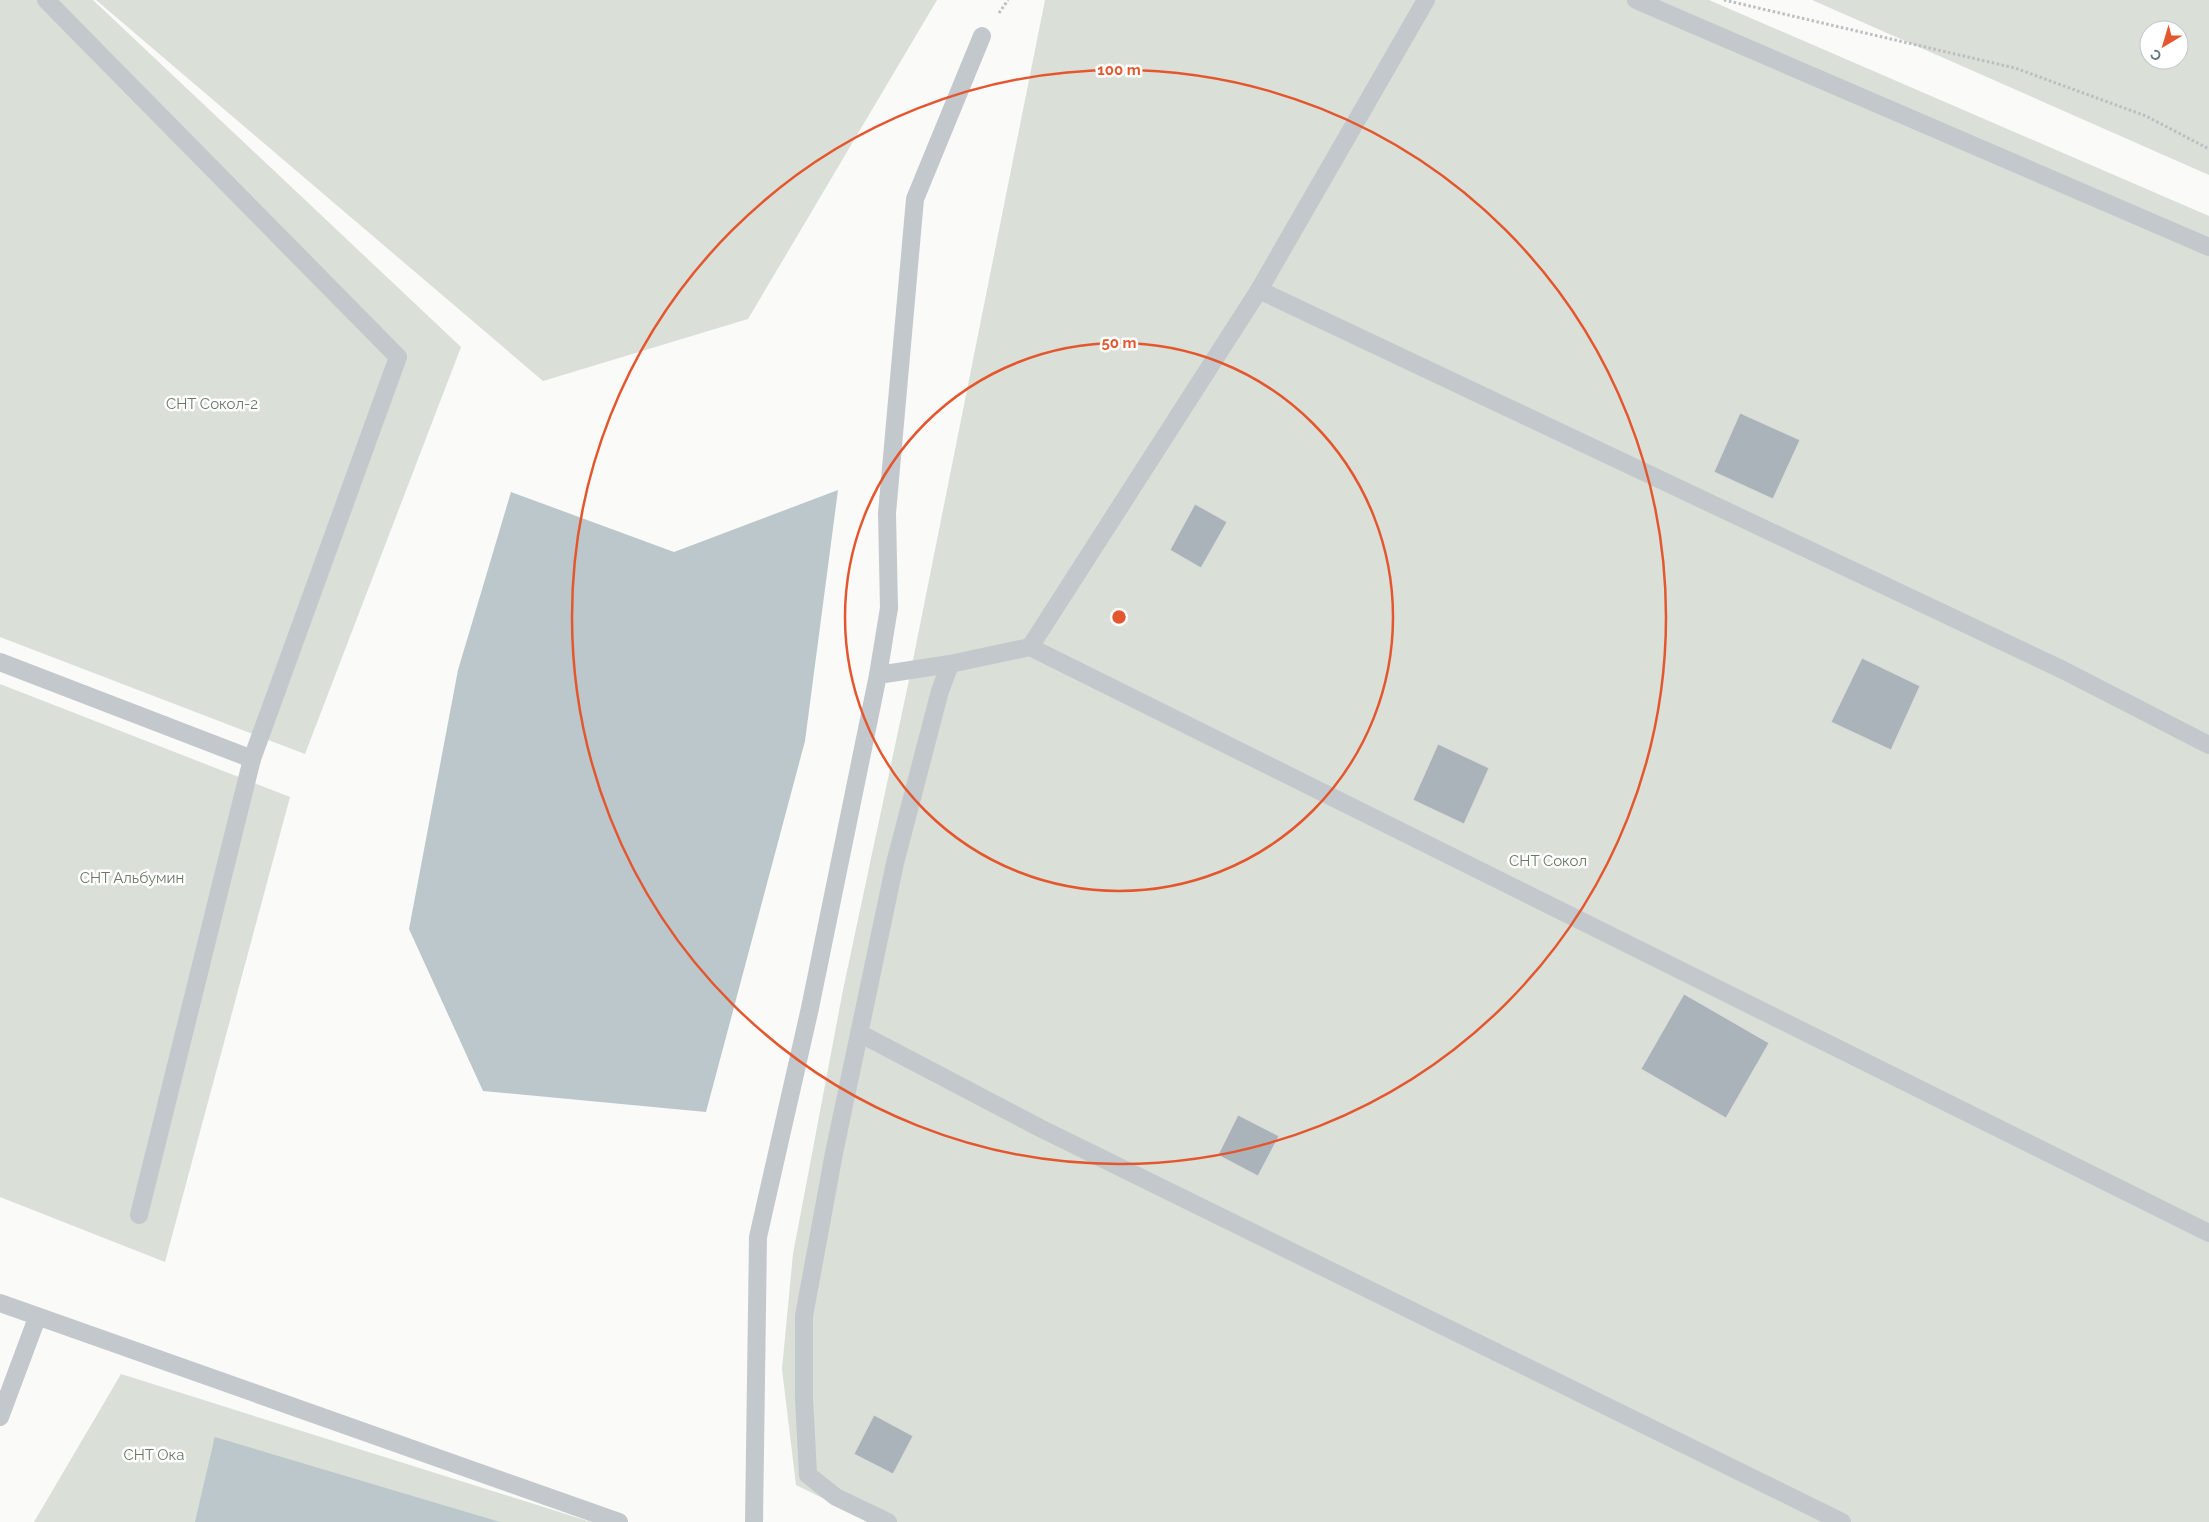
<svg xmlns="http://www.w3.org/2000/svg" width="2209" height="1522" font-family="Raleway,sans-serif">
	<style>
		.green { fill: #dadfd7; fill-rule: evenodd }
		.water { fill: #bbc7cb }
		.building { fill: #aab3b9; stroke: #dcdcda }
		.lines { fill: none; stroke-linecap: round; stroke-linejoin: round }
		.path { stroke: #bbbfc2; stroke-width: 3; stroke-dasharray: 2.5 2.5; stroke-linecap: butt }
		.lane { stroke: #c3c8cc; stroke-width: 18 }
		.ring { fill: none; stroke: #e4572e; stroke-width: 2.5 }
		.labels { text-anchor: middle; stroke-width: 5; stroke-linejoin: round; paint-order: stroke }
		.park-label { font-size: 15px; fill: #687a64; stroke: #fff }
		.centre { fill: #e4572e; stroke: #fff; stroke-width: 2.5 }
		.ring-label { font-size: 15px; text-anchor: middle; font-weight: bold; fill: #e4572e; stroke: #fff; stroke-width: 5; stroke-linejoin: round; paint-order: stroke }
	</style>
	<rect width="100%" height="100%" fill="#fafaf8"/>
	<g class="green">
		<path d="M 0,0 L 93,0 L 461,347 L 305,754 L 0,637 Z"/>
		<path d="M 96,0 L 937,0 L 748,319 L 543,381 Z"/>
		<path d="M 1045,0 L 1709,0 L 2209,216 L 2209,1522 L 871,1522 L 796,1485 L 782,1369 L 793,1254 L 843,990 L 909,680 Z"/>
		<path d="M 1812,0 L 2209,0 L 2209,175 ZM 2149,30 L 2179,30 L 2179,60 L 2149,60 Z"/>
		<path d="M 0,684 L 290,797 L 165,1262 L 0,1197 Z"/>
		<path d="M 121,1374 L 591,1522 L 34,1522 Z"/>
	</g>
	<g class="water">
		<path d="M 838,490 L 805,741 L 706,1112 L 483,1091 L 409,929 L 458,670 L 511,492 L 674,552 Z"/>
		<path d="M 215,1436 L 215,1437 L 500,1522 L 195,1522 Z"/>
	</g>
	<g class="building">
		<path d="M 1740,413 L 1800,440 L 1773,499 L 1714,472 Z"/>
		<path d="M 1195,504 L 1227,522 L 1201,568 L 1170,550 Z"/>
		<path d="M 1862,658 L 1920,686 L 1891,750 L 1831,722 Z"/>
		<path d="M 1438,744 L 1489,768 L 1464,824 L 1413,800 Z"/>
		<path d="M 1684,994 L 1769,1043 L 1726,1118 L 1641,1069 Z"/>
		<path d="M 1238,1115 L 1279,1136 L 1258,1176 L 1218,1155 Z"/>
		<path d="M 874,1415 L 913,1436 L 893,1474 L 854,1454 Z"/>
	</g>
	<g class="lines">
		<g class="path">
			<path d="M 1724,0 L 2015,68 L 2146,116 L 2209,149"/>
			<path d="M 999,13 L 1008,0"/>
		</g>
		<g class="lane">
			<path d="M 46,0 L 398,357 L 252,759 L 139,1215"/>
			<path d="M 1636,0 L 2209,247"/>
			<path d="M 1259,290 L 2063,670 L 2209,745"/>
			<path d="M 1030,647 L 1259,290 L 1426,0"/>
			<path d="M 0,662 L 252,759"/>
			<path d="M 878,675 L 889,608 L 887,513 L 915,199 L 982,36"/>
			<path d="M 859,1033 L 1040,1128 L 1842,1522"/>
			<path d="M 0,1303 L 619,1522"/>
			<path d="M 0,1417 L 37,1318"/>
			<path d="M 754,1522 L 758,1237 L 810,1008 L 878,675 L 950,664 L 1030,647 L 2209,1233"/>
			<path d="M 888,1522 L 836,1497 L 808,1475 L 804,1397 L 804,1316 L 834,1153 L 895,863 L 940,691 L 950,664"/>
		</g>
	</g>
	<g class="ring">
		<circle cx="1119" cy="617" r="274"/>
		<circle cx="1119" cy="617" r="547"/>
	</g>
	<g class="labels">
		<g class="park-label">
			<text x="212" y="409">СНТ Сокол-2</text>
			<text x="1548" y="866">СНТ Сокол</text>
			<text x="132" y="883">СНТ Альбумин</text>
			<text x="154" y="1460">СНТ Ока</text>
		</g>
	</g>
	<circle cx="1119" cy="617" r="8" class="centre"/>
	<g class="ring-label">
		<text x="1119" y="75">100 m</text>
		<text x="1119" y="348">50 m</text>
	</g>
	<g transform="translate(2164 45) rotate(218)"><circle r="24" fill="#ffffff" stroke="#c1c8cd"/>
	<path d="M0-4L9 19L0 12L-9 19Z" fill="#e4572e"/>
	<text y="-8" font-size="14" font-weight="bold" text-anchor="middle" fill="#657683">С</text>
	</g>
</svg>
